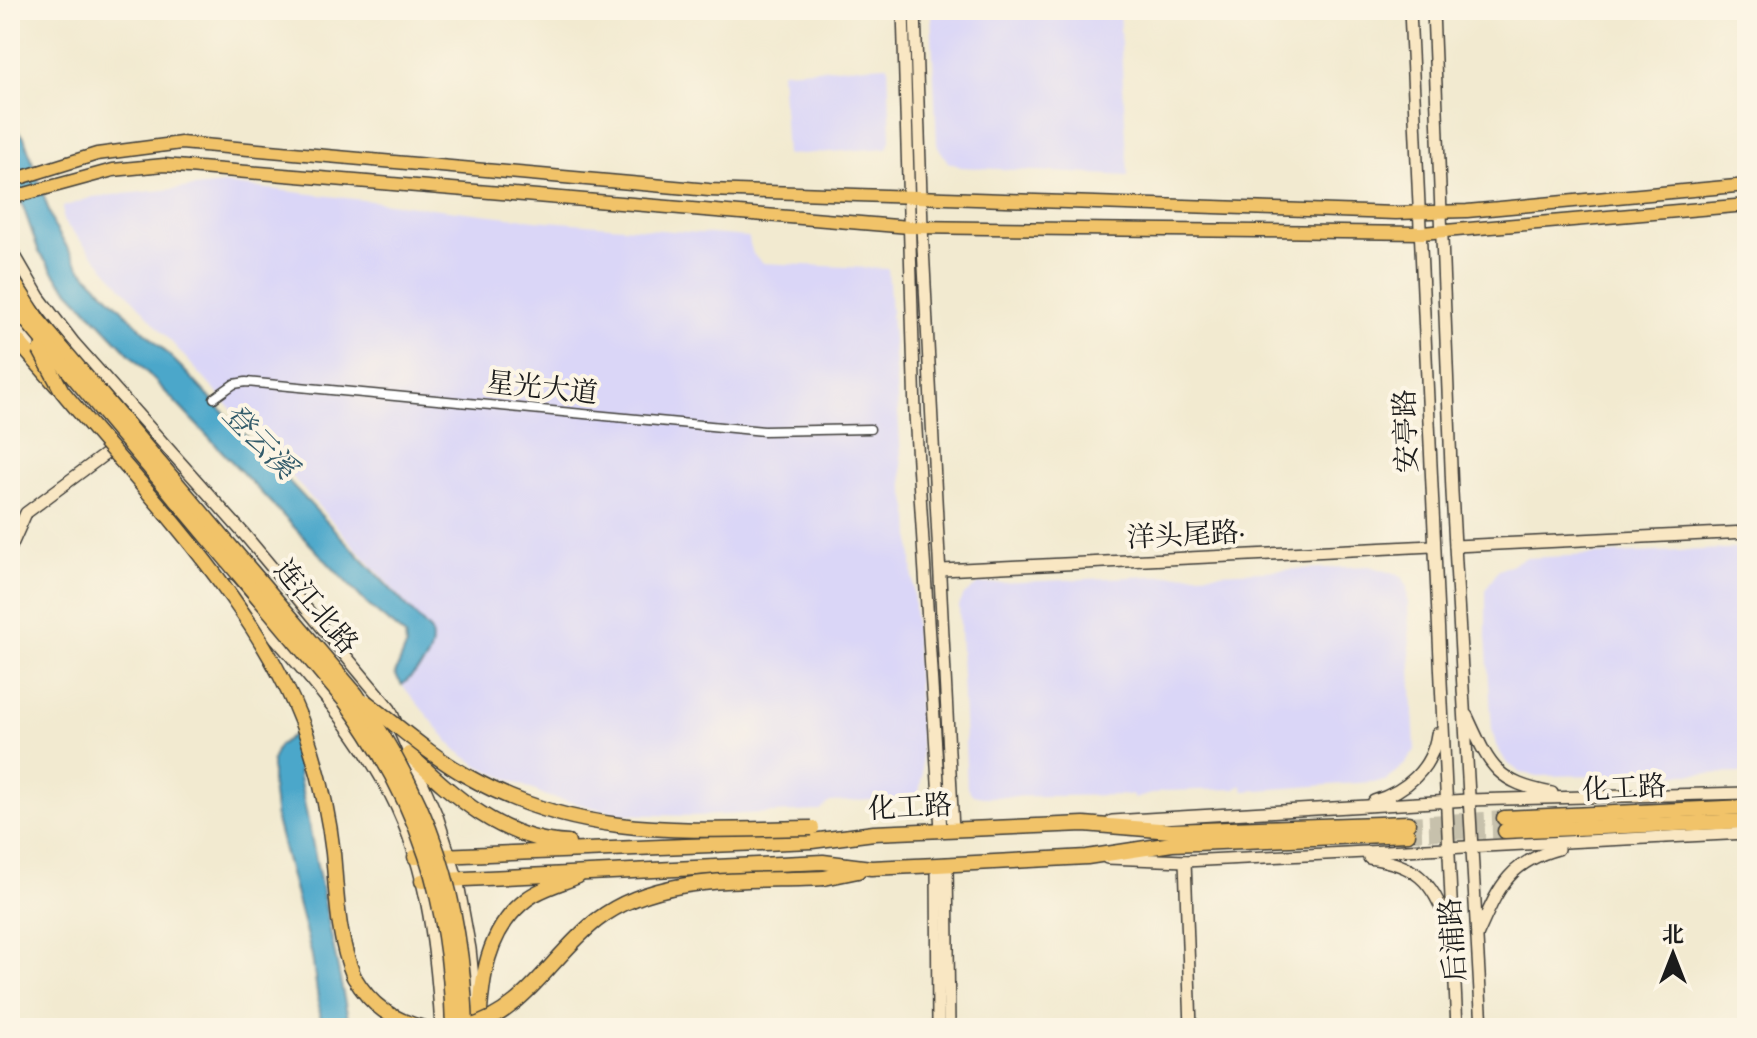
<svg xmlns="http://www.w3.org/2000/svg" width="1757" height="1038" font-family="Alegreya,'Noto Serif SC',serif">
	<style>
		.built { fill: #dad6f7 }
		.water { fill: #4ca7ca; stroke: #346273; stroke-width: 2 }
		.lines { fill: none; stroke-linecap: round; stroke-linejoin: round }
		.highway-tunnel { stroke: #c7c1ac; stroke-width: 14; stroke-dasharray: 14 7; stroke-linecap: butt }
		.street-casing { stroke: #3c3b37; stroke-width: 11 }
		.secondary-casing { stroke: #3c3b37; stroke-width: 14 }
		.primary-casing { stroke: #3c3b37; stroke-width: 15 }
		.highway-casing { stroke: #3c3b37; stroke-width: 17 }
		.street { stroke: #fff; stroke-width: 8 }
		.secondary { stroke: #f9e7c3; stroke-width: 11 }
		.primary { stroke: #f1c369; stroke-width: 12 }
		.highway { stroke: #f1c369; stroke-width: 14 }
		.highway-bridge-casing { stroke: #3c3b37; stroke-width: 17; stroke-linecap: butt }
		.highway-bridge { stroke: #f1c369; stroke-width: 14 }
		.labels { text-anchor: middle; stroke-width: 8; stroke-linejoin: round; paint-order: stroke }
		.street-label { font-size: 28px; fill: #1c1c1c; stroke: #fcf5e5 }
		.water-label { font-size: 30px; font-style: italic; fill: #325b6a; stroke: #fcf5e5 }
	</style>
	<rect width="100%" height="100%" fill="#fcf5e5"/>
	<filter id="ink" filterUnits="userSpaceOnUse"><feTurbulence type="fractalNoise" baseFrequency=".0125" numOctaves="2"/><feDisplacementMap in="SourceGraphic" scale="16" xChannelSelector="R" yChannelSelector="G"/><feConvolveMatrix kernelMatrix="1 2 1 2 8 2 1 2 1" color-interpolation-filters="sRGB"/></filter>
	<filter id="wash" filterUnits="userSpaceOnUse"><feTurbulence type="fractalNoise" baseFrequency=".006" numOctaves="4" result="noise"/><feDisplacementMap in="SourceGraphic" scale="32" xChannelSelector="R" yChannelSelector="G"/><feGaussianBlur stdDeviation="1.8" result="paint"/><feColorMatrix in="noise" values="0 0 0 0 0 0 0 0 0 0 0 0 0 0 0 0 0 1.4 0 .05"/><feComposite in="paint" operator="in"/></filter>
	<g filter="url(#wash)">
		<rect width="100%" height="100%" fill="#f2ead0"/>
		<g class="built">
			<path d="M 931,10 L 1119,10 L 1128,176 L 961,167 L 948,162 L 937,145 Z"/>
			<path d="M 888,65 L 891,137 L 887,148 L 786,155 L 781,71 Z"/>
			<path d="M 225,184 L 535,220 L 748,237 L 753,254 L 762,263 L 888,269 L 903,484 L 910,518 L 922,775 L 919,793 L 908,798 L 830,802 L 819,811 L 693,816 L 621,814 L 549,797 L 479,766 L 456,750 L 402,685 L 427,661 L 431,632 L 63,221 L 63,207 L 93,197 Z"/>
			<path d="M 1747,548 L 1747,773 L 1538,776 L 1521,773 L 1506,762 L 1496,745 L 1492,730 L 1486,634 L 1486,589 L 1497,571 L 1525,558 Z"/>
			<path d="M 1369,566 L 1402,576 L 1407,586 L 1415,750 L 1405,764 L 1385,781 L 1244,791 L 1241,785 L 1236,789 L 1162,791 L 1134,799 L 1133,795 L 983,797 L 973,795 L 967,788 L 959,606 L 964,595 L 978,584 Z"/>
		</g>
		<g class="water">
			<path d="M 10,124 L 24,137 L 54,226 L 80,268 L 181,367 L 431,632 C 436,658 419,669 402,685 L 395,674 L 406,647 L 405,636 L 368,605 L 60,281 L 39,252 L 10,169 Z"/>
			<path d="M 297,732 L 304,756 L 299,761 L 299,777 L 350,1028 L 322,1028 L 312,956 L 276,820 L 272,785 L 272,761 L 278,746 Z"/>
		</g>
	</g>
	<g filter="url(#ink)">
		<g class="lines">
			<g class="highway-tunnel">
				<path d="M 1408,823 L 1504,818"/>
				<path d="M 1408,834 L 1505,831"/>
			</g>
			<g class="street-casing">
				<path id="street" d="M 214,398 L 234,384 L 246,382 L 764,431 L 870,429"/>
			</g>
			<g class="secondary-casing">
				<g id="secondary">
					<path d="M 903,10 L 915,414 L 941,830"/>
					<path d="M 915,10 L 922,227 L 953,830"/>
					<path d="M 1410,10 L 1457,1028"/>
					<path d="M 1433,10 L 1452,492 L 1482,1028"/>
					<path d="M 10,247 L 39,297 L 74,343 L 244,534 L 390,709 L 437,816 L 457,878 L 470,949 L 476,1007"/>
					<path d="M 10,319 L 29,344"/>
					<path d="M 1455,546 L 1747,532"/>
					<path d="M 10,549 L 26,513 L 112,449"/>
					<path d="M 942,570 L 1432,546"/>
					<path d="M 229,585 C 283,648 342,709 383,781 C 426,855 436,944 441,1028"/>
					<path d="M 1467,716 C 1490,766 1495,782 1552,793"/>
					<path d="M 1374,801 C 1406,791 1432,769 1437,734"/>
					<path d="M 1112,821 L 1468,800 L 1747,793"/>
					<path d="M 1107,858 L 1185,861 L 1747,833"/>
					<path d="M 1369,858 C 1414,864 1433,880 1447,924"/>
					<path d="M 1185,861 L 1191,1028"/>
					<path d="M 947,864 L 949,1028"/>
					<path d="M 937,865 L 938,1028"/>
					<path d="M 1477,936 C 1498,890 1506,863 1558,849"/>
				</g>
			</g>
			<g class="primary-casing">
				<g id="primary">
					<path d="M 10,181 L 97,154 L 181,143 L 709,190 L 1396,213 L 1467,211 L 1747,185"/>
					<path d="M 10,198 L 113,170 L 164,165 L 909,227 L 1422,233 L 1747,205"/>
				</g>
			</g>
			<g class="highway-casing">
				<g id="highway">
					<path d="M 10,332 L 57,386"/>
					<path d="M 409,754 C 455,797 501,840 568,843"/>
					<path d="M 1504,818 L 1747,807"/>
					<path d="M 1505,831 L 1747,821"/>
					<path d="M 415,857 L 812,841 L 874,833 L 1084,824 L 1171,831 L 1408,823"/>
					<path d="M 824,878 L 858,871"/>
					<path d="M 422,881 L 823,862 L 871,868 L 937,865 L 1087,857 L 1172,844 L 1408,834"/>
					<path d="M 354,977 C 371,1006 392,1020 424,1028"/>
					<path d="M 479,1028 C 481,981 486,930 527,899 C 541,888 562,883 578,876"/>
				</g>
			</g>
			<use href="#street" class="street"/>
			<use href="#secondary" class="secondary"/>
			<use href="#primary" class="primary"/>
			<use href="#highway" class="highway"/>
			<g class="highway-bridge-casing">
				<g id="highway-bridge">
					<path d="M 10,276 L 38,320 L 356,694 C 431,804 462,895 466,1028"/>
					<path d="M 10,301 L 345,701 C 420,804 450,901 453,1028"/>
					<path d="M 40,350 L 62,391 C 149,497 273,619 312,752 C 322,785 329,819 333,853 C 337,896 337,937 354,977"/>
					<path d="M 366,702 C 398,726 430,755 465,775 C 579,840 686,830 812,828"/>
					<path d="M 466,1028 C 526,1012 551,956 597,920 C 659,872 750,882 824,878"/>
				</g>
			</g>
			<use href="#highway-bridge" class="highway-bridge"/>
		</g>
	</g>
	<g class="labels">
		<g class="street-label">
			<text transform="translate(542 387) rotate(6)" y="10">星光大道</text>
			<text transform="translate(1405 431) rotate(-92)" y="10">安亭路</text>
			<text transform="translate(1186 534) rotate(-3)" y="10">洋头尾路·</text>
			<text transform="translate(317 606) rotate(50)" y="10">连江北路</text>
			<text transform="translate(1624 787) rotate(-3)" y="10">化工路</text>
			<text transform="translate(910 806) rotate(-3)" y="10">化工路</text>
			<text transform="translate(1452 940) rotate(-94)" y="10">后浦路</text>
		</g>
		<g class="water-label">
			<text transform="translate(260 441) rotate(46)" y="10">登云溪</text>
		</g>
	</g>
	<rect width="1757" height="1038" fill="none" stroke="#fcf5e5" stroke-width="40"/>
	<g transform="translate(1673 954)" stroke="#fcf5e5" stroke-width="6" paint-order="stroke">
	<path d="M0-6L14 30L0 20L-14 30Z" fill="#1c1c1c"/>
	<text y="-12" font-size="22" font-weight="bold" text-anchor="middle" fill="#1c1c1c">北</text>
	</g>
</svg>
